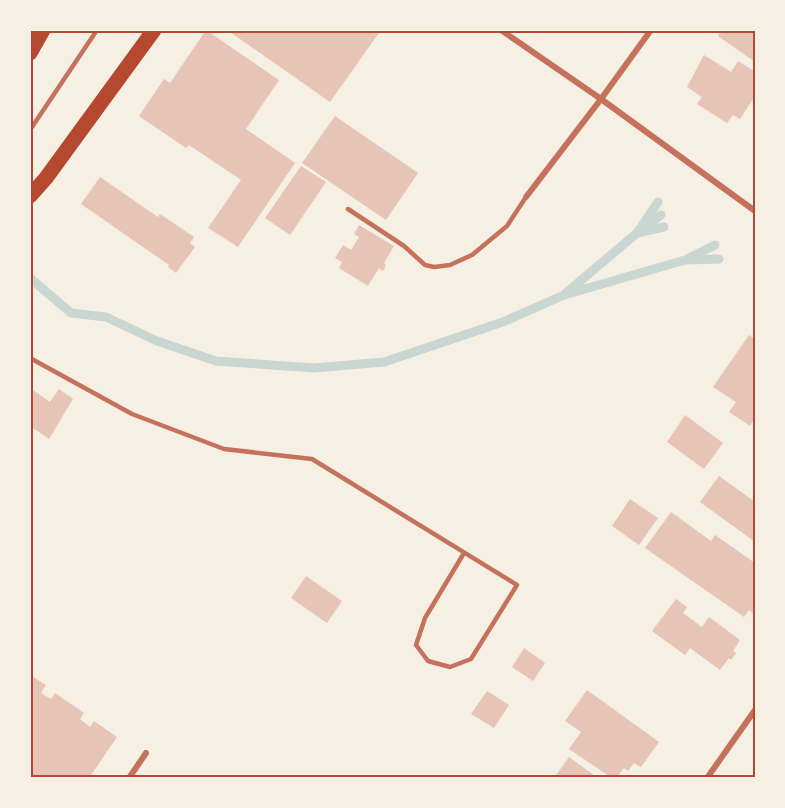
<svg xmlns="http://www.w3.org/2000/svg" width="785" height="808" font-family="Jost,sans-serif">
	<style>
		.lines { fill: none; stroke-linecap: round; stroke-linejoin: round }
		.stream { stroke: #c9d6d2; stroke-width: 9 }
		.building { fill: #e6c5b7 }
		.service { stroke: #c5725c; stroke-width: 4.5 }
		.minor { stroke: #c5725c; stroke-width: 6 }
		.primary { stroke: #b5482f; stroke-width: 15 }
		.neatline { fill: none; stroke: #b5482f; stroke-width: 2 }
	</style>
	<rect width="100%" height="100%" fill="#f6efe4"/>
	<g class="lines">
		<g class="stream">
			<path d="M 644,228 L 661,215"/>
			<path d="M 637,233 L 658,202"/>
			<path d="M 688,260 L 719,259"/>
			<path d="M 30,278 L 71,313 L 106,317 L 157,341 L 216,361 L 314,368 L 384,362 L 503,322 L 564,295 L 685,260 L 715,245"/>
			<path d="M 566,293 L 637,233 L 664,227"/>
		</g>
	</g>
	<g class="building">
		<path d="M 206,30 L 279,80 L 246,129 L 295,163 L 238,247 L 208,228 L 241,180 L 189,145 L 186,148 L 139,116 L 164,79 L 170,83 Z"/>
		<path d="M 227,30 L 381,30 L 330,102 Z"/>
		<path d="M 722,30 L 755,30 L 755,62 L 718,36 Z"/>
		<path d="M 704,55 L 731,72 L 738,61 L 755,72 L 755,96 L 740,119 L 733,115 L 727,123 L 697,104 L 702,97 L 687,87 Z"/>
		<path d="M 335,116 L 418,173 L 386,220 L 302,163 Z"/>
		<path d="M 301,166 L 326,182 L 290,235 L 265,218 Z"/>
		<path d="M 100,177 L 158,217 L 160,214 L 194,237 L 190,243 L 195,247 L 176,273 L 168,267 L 169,265 L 81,204 Z"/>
		<path d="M 359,225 L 394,246 L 384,263 L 386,265 L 383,271 L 379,268 L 368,286 L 339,268 L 342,262 L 335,258 L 343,245 L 351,250 L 359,237 L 354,234 Z"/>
		<path d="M 749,335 L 755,339 L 755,418 L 750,426 L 729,412 L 736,402 L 713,387 Z"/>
		<path d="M 30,388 L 50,402 L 59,389 L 73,399 L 49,439 L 30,426 Z"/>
		<path d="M 685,415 L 723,443 L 704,469 L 667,442 Z"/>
		<path d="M 719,476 L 755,502 L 755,542 L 700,502 Z"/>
		<path d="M 630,499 L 658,518 L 639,545 L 612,526 Z"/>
		<path d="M 671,512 L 711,541 L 715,535 L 755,563 L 755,611 L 753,613 L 749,610 L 744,617 L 645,548 Z"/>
		<path d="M 306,576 L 342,601 L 327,623 L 291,598 Z"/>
		<path d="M 676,599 L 687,607 L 683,613 L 702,627 L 709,617 L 740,640 L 733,651 L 736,653 L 731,660 L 729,658 L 720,670 L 690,648 L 685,655 L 652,631 Z"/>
		<path d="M 524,648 L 545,663 L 533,681 L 512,667 Z"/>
		<path d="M 30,675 L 46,685 L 41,693 L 51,699 L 55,693 L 84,713 L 80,719 L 90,727 L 94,721 L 117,737 L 89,778 L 30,778 Z"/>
		<path d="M 587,690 L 659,742 L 641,767 L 634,763 L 628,771 L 624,768 L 616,778 L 612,778 L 569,749 L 581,732 L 565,721 Z"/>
		<path d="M 487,691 L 509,705 L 494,728 L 471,714 Z"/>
		<path d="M 569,757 L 598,778 L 554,778 Z"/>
	</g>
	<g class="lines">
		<g class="service">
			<path d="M 30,130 L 97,30"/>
			<path d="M 348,209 L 404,246 L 425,265 L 434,267 L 450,265 L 472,255 L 507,226 L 526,197"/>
			<path d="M 30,358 L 132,414 L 224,449 L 312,459 L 517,585 L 471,659 L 450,667 L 428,661 L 416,645 L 425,618 L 464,553"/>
		</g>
		<g class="minor">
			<path d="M 501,30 L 601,99 L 755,211"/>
			<path d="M 526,197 L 601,99 L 651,30"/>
			<path d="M 129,778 L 146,753"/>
			<path d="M 707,778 L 755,710"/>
		</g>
		<g class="primary">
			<path d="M 30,53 L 43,30"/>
			<path d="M 30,196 L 46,178 L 154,30"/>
		</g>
	</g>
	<rect width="785" height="808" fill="none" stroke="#f6efe4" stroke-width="63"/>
	<rect x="32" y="32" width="722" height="744" class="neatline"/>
</svg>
